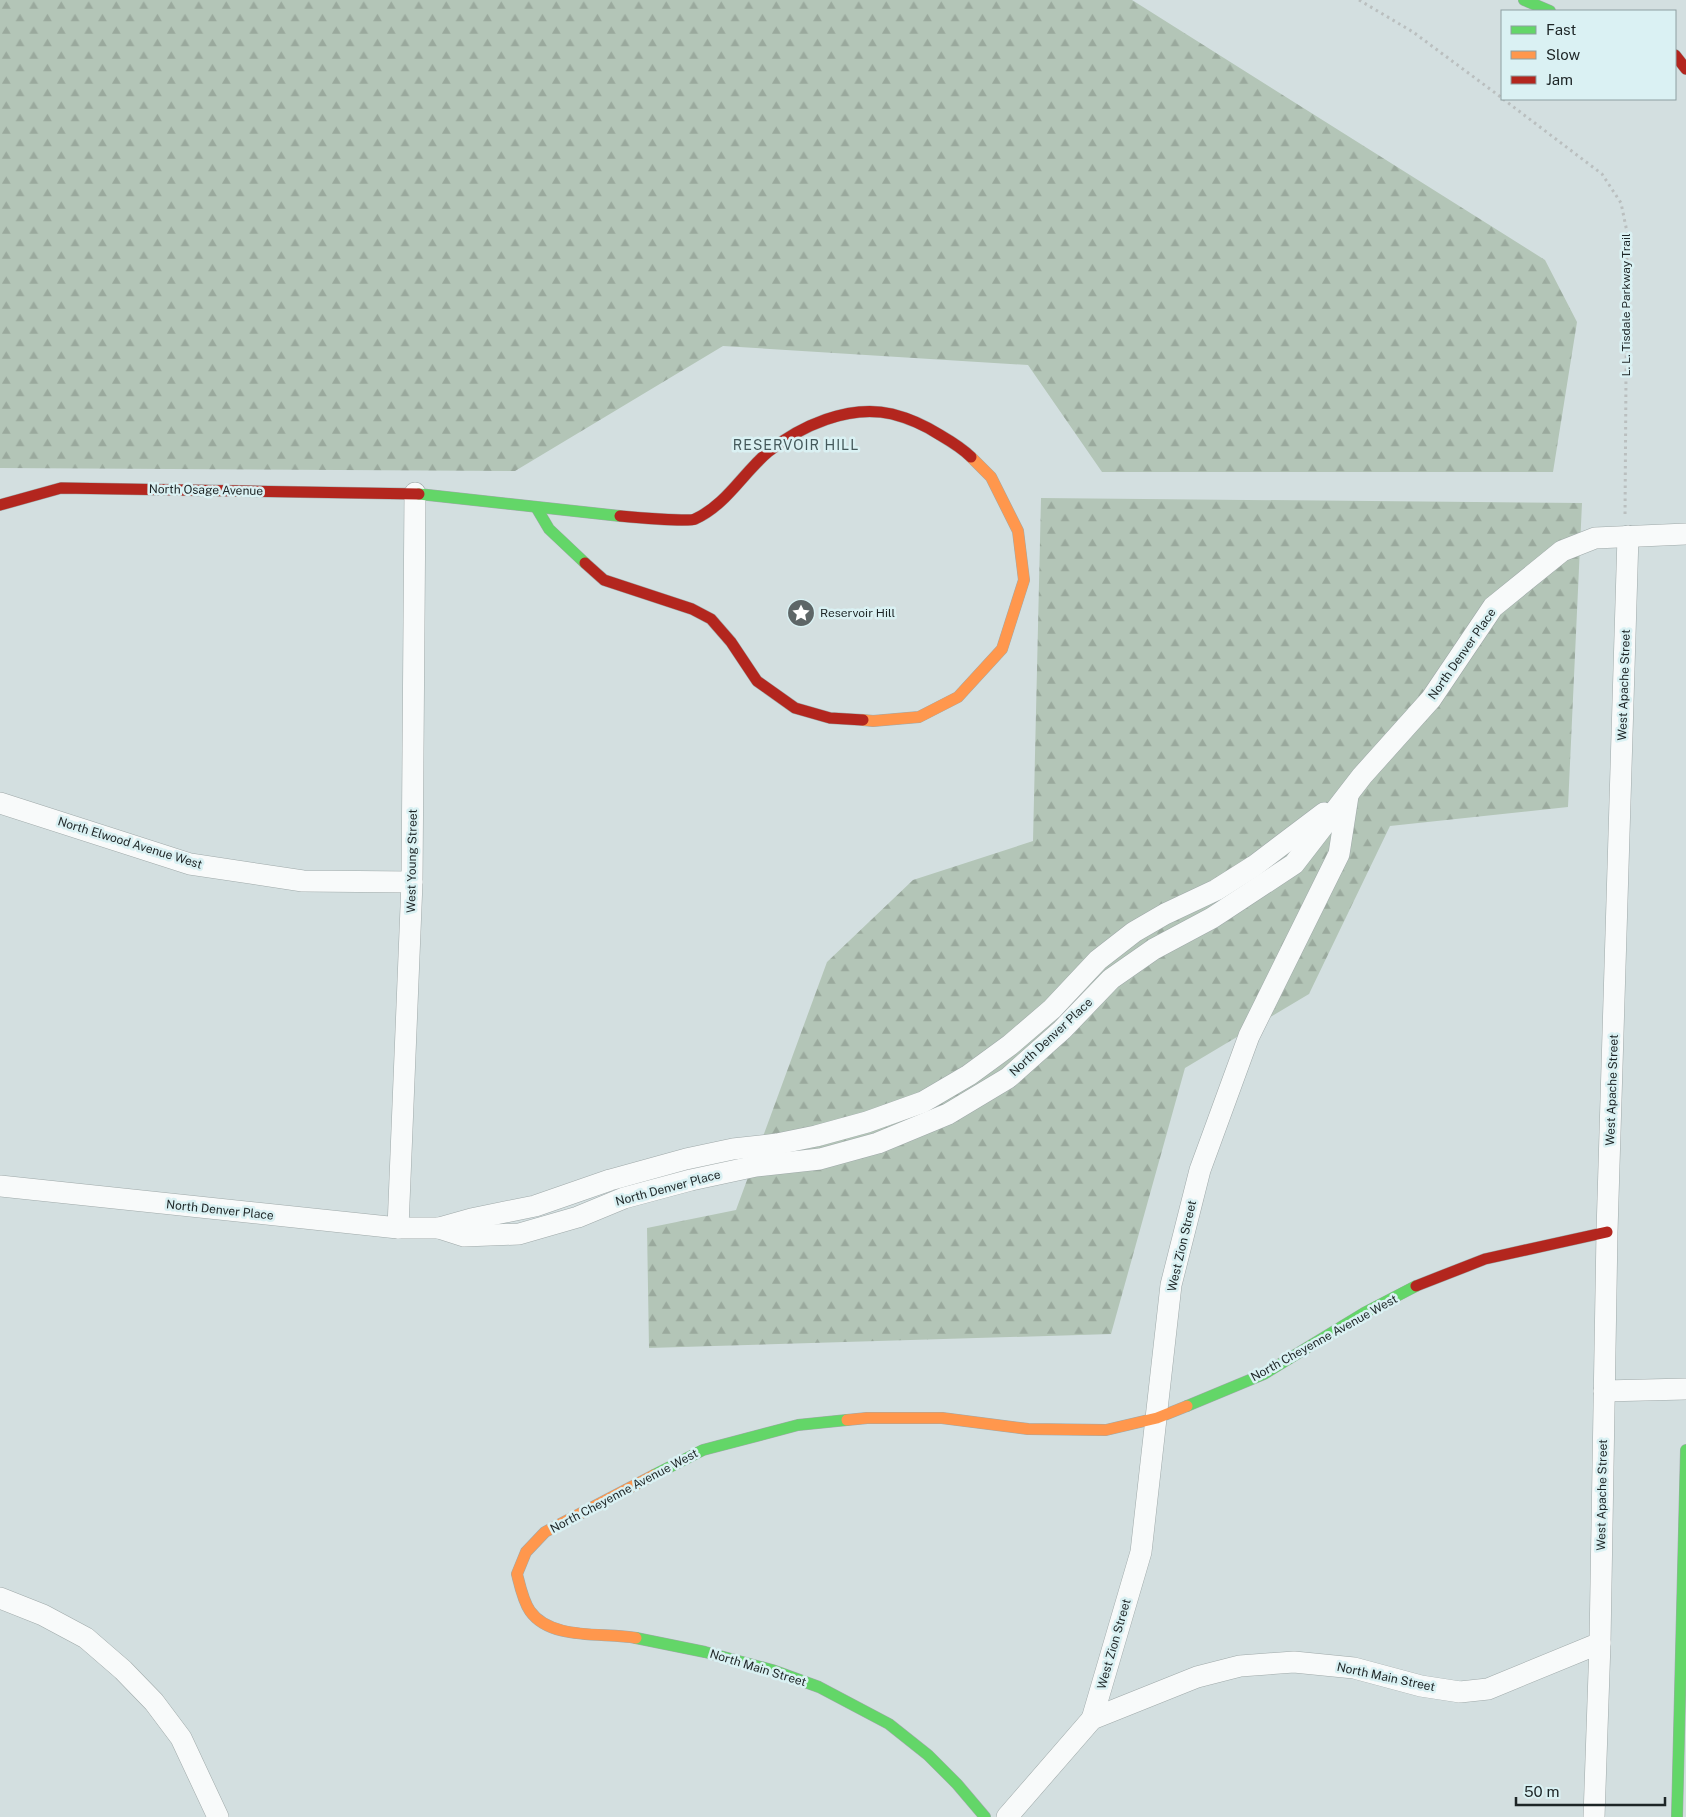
<svg xmlns="http://www.w3.org/2000/svg" width="1686" height="1817" font-family="'Public Sans',sans-serif">
	<style>
		.forest { fill: url(#forest-firs) }
		.lines { fill: none; stroke-linecap: round; stroke-linejoin: round }
		.street-casing { stroke: #9fa9a9; stroke-width: 22 }
		.fast-casing { stroke: #9fa9a9; stroke-width: 12 }
		.slow-casing { stroke: #9fa9a9; stroke-width: 12 }
		.jam-casing { stroke: #9fa9a9; stroke-width: 12 }
		.path { stroke: #babfbf; stroke-width: 3; stroke-dasharray: 2.5 4; stroke-linecap: butt }
		.street { stroke: #f8fafa; stroke-width: 21 }
		.fast { stroke: #63d668; stroke-width: 11 }
		.slow { stroke: #ff974d; stroke-width: 11 }
		.jam { stroke: #b3261e; stroke-width: 11 }
		.labels { text-anchor: middle; stroke-width: 5; stroke-linejoin: round; paint-order: stroke }
		.street-label { font-size: 12px; fill: #1d2526; stroke: #daf1f3 }
		.poi-label { font-size: 12px; fill: #1d2526; stroke: #daf1f3; text-anchor: start }
		.neighbourhood-label { font-size: 14px; letter-spacing: 1px; fill: #45595b; stroke: #daf1f3 }
	</style>
	<defs>
		<pattern id="forest-firs" width="22" height="20" patternUnits="userSpaceOnUse" patternTransform="scale(1.25)"><rect width="22" height="20" fill="#b3c5b7"/><path d="M5 1l3.5 6h-7zM16 11l3.5 6h-7z" fill="#9aa99d"/></pattern>
	</defs>
	<rect width="100%" height="100%" fill="#d3dfe0"/>
	<g class="forest">
		<path d="M 0,0 L 1132,0 L 1545,260 L 1577,322 L 1553,472 L 1102,472 L 1028,365 L 723,346 L 515,471 L 0,468 Z"/>
		<path d="M 1041,498 L 1582,503 L 1568,807 L 1390,826 L 1309,994 L 1185,1068 L 1111,1334 L 649,1348 L 647,1228 L 736,1210 L 827,962 L 913,880 L 1033,841 Z"/>
	</g>
	<g class="lines">
		<g class="street-casing">
			<g id="street">
				<path d="M 0,803 L 190,864 L 303,881 L 412,882"/>
				<path d="M 0,1186 L 398,1228 L 439,1228 L 471,1219 L 535,1206 L 610,1180 L 686,1159 L 733,1149 L 777,1144 L 816,1136 L 867,1122 L 923,1102 L 969,1075 L 1010,1045 L 1052,1009 L 1098,960 L 1134,932 L 1165,914 L 1216,890 L 1254,866 L 1324,813"/>
				<path d="M 398,1228 L 412,882 L 415,493"/>
				<path d="M 439,1228 L 464,1236 L 519,1234 L 578,1217 L 624,1198 L 691,1180 L 756,1166 L 820,1159 L 878,1143 L 948,1114 L 1008,1078 L 1062,1030 L 1111,979 L 1154,949 L 1212,918 L 1294,864 L 1362,776 L 1431,699 L 1493,607 L 1562,551 L 1595,538 L 1686,534"/>
				<path d="M 1604,1391 L 1686,1389"/>
				<path d="M 0,1598 L 43,1615 L 86,1638 L 123,1670 L 154,1702 L 181,1738 L 218,1817"/>
				<path d="M 1092,1719 L 1141,1552 L 1171,1285 L 1200,1170 L 1249,1036 L 1339,854 L 1348,796"/>
				<path d="M 1007,1817 L 1092,1719 L 1197,1677 L 1240,1666 L 1294,1662 L 1354,1668 L 1421,1686 L 1460,1692 L 1488,1689 L 1600,1643"/>
				<path d="M 1594,1817 L 1600,1643 L 1607,1232 L 1628,536"/>
			</g>
		</g>
		<g class="fast-casing">
			<g id="fast">
				<path d="M 1524,0 L 1550,11"/>
				<path d="M 419,494 L 620,516"/>
				<path d="M 536,507 L 549,529 L 585,563"/>
				<path d="M 1187,1406 L 1264,1374 L 1364,1313 L 1416,1286"/>
				<path d="M 654,1475 L 703,1450 L 798,1425 L 847,1420"/>
				<path d="M 636,1638 L 705,1652 L 772,1670 L 819,1687 L 889,1724 L 928,1755 L 957,1784 L 985,1817"/>
				<path d="M 1677,1817 L 1686,1450"/>
			</g>
		</g>
		<g class="slow-casing">
			<g id="slow">
				<path d="M 863,720 L 873,721 L 919,717 L 958,697 L 1002,649 L 1024,580 L 1018,531 L 991,477 L 971,457"/>
				<path d="M 847,1420 L 867,1418 L 942,1418 L 1028,1429 L 1106,1430 L 1157,1418 L 1187,1406"/>
				<path d="M 636,1638 C 604,1632 551,1641 530,1611 C 523,1601 520,1586 517,1574 L 526,1552 L 545,1532 L 654,1475"/>
			</g>
		</g>
		<g class="jam-casing">
			<g id="jam">
				<path d="M 1675,55 L 1686,69"/>
				<path d="M 0,505 L 61,488 L 419,494"/>
				<path d="M 620,516 C 631,517 689,522 695,519 C 726,505 743,473 768,452 C 800,426 849,404 892,414 C 908,418 926,426 940,435 C 952,442 962,448 971,457"/>
				<path d="M 585,563 L 604,580 L 692,609 L 711,619 L 731,642 L 757,681 L 795,708 L 830,718 L 863,720"/>
				<path d="M 1416,1286 L 1485,1259 L 1607,1232"/>
			</g>
		</g>
		<g class="path">
			<path d="M 1359,0 L 1413,32 L 1502,98"/>
			<path d="M 1503,99 L 1602,174 L 1621,203 L 1627,232 L 1625,518"/>
		</g>
		<use href="#street" class="street"/>
		<use href="#fast" class="fast"/>
		<use href="#slow" class="slow"/>
		<use href="#jam" class="jam"/>
	</g>
	<defs>
		<g id="sight-disc" transform="scale(1.4375)"><circle r="9.5" fill="#5d6667" stroke="#daf1f3"/><path d="M0-6L1.8-2.2L6-1.7L2.9 1.2L3.7 5.4L0 3.3L-3.7 5.4L-2.9 1.2L-6-1.7L-1.8-2.2Z" fill="#fff"/></g>
	</defs>
	<g fill-rule="evenodd">
		<use href="#sight-disc" x="801" y="613"/>
	</g>
	<g class="labels">
		<g class="street-label">
			<text transform="translate(1626 305) rotate(-90)" y="4">L. L. Tisdale Parkway Trail</text>
			<text transform="translate(206 490) rotate(1)" y="4">North Osage Avenue</text>
			<text transform="translate(1462 654) rotate(-55)" y="4">North Denver Place</text>
			<text transform="translate(1624 685) rotate(-88)" y="4">West Apache Street</text>
			<text transform="translate(130 843) rotate(17)" y="4">North Elwood Avenue West</text>
			<text transform="translate(412 861) rotate(-89)" y="4">West Young Street</text>
			<text transform="translate(1051 1037) rotate(-43)" y="4">North Denver Place</text>
			<text transform="translate(1612 1090) rotate(-88)" y="4">West Apache Street</text>
			<text transform="translate(668 1188) rotate(-15)" y="4">North Denver Place</text>
			<text transform="translate(220 1210) rotate(6)" y="4">North Denver Place</text>
			<text transform="translate(1182 1246) rotate(-77)" y="4">West Zion Street</text>
			<text transform="translate(1324 1338) rotate(-29)" y="4">North Cheyenne Avenue West</text>
			<text transform="translate(624 1491) rotate(-28)" y="4">North Cheyenne Avenue West</text>
			<text transform="translate(1602 1495) rotate(-89)" y="4">West Apache Street</text>
			<text transform="translate(1114 1644) rotate(-74)" y="4">West Zion Street</text>
			<text transform="translate(758 1668) rotate(17)" y="4">North Main Street</text>
			<text transform="translate(1386 1677) rotate(12)" y="4">North Main Street</text>
		</g>
		<g class="poi-label">
			<text x="820" y="617">Reservoir Hill</text>
		</g>
		<g class="neighbourhood-label">
			<text x="796" y="450">RESERVOIR HILL</text>
		</g>
	</g>
	<rect x="1501" y="10" width="175" height="90" fill="#daf1f3" stroke="#8e9fa1"/>
	<rect x="1511" y="26" width="25" height="8" fill="#63d668" stroke="#8e9fa1"/>
	<text x="1546" y="35" font-size="15" fill="#1d2526">Fast</text>
	<rect x="1511" y="51" width="25" height="8" fill="#ff974d" stroke="#8e9fa1"/>
	<text x="1546" y="60" font-size="15" fill="#1d2526">Slow</text>
	<rect x="1511" y="76" width="25" height="8" fill="#b3261e" stroke="#8e9fa1"/>
	<text x="1546" y="85" font-size="15" fill="#1d2526">Jam</text>
	<path d="M1516 1797v8h149v-8" fill="none" stroke="#1d2526" stroke-width="2.5"/>
	<text x="1524" y="1797" font-size="15" fill="#1d2526" stroke="#daf1f3" stroke-width="4" paint-order="stroke">50 m</text>
</svg>
